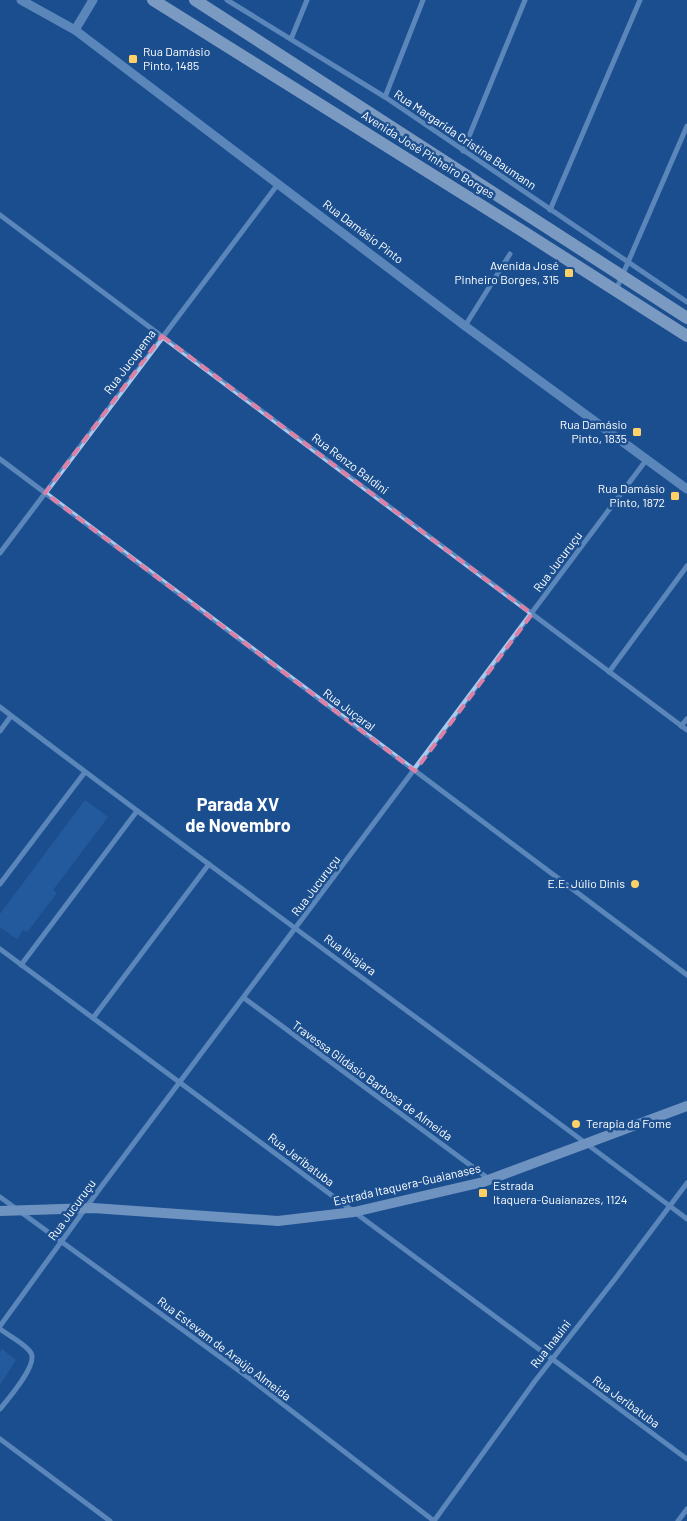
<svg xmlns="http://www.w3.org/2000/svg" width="687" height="1521" font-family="Barlow,sans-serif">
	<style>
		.green { fill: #2e69ad }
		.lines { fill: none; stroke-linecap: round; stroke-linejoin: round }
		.minor { stroke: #a9c9ee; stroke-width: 5 }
		.tertiary { stroke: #a9c9ee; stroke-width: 9 }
		.secondary { stroke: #d6e6fa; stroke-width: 10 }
		.primary { stroke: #f0f6ff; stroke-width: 12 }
		.marked { fill: none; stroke: #dd80a5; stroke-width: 4; stroke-dasharray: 10 6; stroke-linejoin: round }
		.poi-dot { fill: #ffd166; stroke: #1b4f8f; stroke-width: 2 }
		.labels { text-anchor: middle; stroke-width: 5; stroke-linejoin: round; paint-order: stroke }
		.poi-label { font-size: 12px; fill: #fff; stroke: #1b4f8f; text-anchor: end }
		.street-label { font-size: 12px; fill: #fff; stroke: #1b4f8f }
		.district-label { font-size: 18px; font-weight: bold; fill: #fff; stroke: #1b4f8f }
	</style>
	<rect width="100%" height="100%" fill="#1b4f8f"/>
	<g class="green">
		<path d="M 85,800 L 108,817 L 53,890 L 57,893 L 27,932 L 23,930 L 17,939 L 0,927 L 0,914 Z"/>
		<path d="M 2,1349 L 16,1360 L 0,1385 L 0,1352 Z"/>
	</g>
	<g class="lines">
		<g class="minor">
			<path d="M 227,0 L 385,97 L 687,302"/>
			<path d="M 291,39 L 307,0"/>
			<path d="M 385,97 L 423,0"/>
			<path d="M 463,151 L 525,0"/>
			<path d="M 550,210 L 640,0"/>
			<path d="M 0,215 L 687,730"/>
			<path d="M 616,290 L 687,126"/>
			<path d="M 465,326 L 510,254"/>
			<path d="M 0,459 L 687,975"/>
			<path d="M 0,553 L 278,184"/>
			<path d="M 609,672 L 687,566"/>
			<path d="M 0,707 C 227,881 459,1047 687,1219"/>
			<path d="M 681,726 L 687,719"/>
			<path d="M 0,731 L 11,716"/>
			<path d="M 0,884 L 85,772"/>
			<path d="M 0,949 L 687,1459"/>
			<path d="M 21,965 L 137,811"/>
			<path d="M 244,998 L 489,1179"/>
			<path d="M 93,1018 L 209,864"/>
			<path d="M 0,1197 L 249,1378 L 434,1521"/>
			<path d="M 0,1326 L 101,1187 L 647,459"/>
			<path d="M 0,1329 C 9,1336 26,1344 31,1353 C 38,1365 8,1399 0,1409"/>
			<path d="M 0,1439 L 110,1521"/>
			<path d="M 434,1521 L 535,1381 L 615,1279 L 687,1183"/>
			<path d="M 678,1521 L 687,1509"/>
		</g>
		<g class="tertiary">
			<path d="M 21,0 L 75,30 L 465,326 L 687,489"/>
			<path d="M 75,30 L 93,0"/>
		</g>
		<path class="secondary" d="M 0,1211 L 93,1208 L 278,1221 L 354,1212 L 483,1182 L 687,1106"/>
		<g class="primary">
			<path d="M 153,0 L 524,232 L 687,336"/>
			<path d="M 195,0 L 687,318"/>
		</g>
	</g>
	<path d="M0 0H687V1521H0ZM 162,336 L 532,614 L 415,771 L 45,493 Z" fill="#1b4f8f" fill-opacity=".55" fill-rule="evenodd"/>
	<path class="marked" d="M 162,336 L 532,614 L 415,771 L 45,493 Z"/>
	<g class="poi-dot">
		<rect x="128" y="54" width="10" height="10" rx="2.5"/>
		<rect x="564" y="268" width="10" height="10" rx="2.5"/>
		<rect x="632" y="427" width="10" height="10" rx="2.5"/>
		<rect x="670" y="491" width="10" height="10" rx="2.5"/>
		<circle cx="635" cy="884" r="5"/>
		<circle cx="576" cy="1124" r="5"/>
		<rect x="478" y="1188" width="10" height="10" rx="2.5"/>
	</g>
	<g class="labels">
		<g class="poi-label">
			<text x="143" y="56" text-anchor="start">Rua Damásio<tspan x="143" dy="14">Pinto, 1485</tspan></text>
			<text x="559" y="270">Avenida José<tspan x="559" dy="14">Pinheiro Borges, 315</tspan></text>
			<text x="627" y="429">Rua Damásio<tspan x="627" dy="14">Pinto, 1835</tspan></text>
			<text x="665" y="493">Rua Damásio<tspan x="665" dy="14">Pinto, 1872</tspan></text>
			<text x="625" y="888">E.E. Júlio Dinis</text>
			<text x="586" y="1128" text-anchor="start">Terapia da Fome</text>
			<text x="493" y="1190" text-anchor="start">Estrada<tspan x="493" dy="14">Itaquera-Guaianazes, 1124</tspan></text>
		</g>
		<g class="street-label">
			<text transform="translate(465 140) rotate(34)" y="4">Rua Margarida Cristina Baumann</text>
			<text transform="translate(428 155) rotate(32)" y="4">Avenida José Pinheiro Borges</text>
			<text transform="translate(363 232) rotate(37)" y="4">Rua Damásio Pinto</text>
			<text transform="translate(130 362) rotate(-53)" y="4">Rua Jucupema</text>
			<text transform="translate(350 464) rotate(37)" y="4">Rua Renzo Baldini</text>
			<text transform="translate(558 562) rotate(-53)" y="4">Rua Jucuruçu</text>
			<text transform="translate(349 710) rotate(37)" y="4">Rua Juçaral</text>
			<text transform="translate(316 886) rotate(-53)" y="4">Rua Jucuruçu</text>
			<text transform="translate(350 955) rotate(36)" y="4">Rua Ibiajara</text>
			<text transform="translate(372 1081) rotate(36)" y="4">Travessa Gildásio Barbosa de Almeida</text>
			<text transform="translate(301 1160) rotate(37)" y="4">Rua Jeribatuba</text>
			<text transform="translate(407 1185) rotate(-13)" y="4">Estrada Itaquera-Guaianases</text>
			<text transform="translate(72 1210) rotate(-54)" y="4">Rua Jucuruçu</text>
			<text transform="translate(551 1344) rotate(-52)" y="4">Rua Inauini</text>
			<text transform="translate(224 1349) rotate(37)" y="4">Rua Estevam de Araújo Almeida</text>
			<text transform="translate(626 1402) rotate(36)" y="4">Rua Jeribatuba</text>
		</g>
		<g class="district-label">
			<text x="238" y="811">Parada XV<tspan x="238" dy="21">de Novembro</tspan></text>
		</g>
	</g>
</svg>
